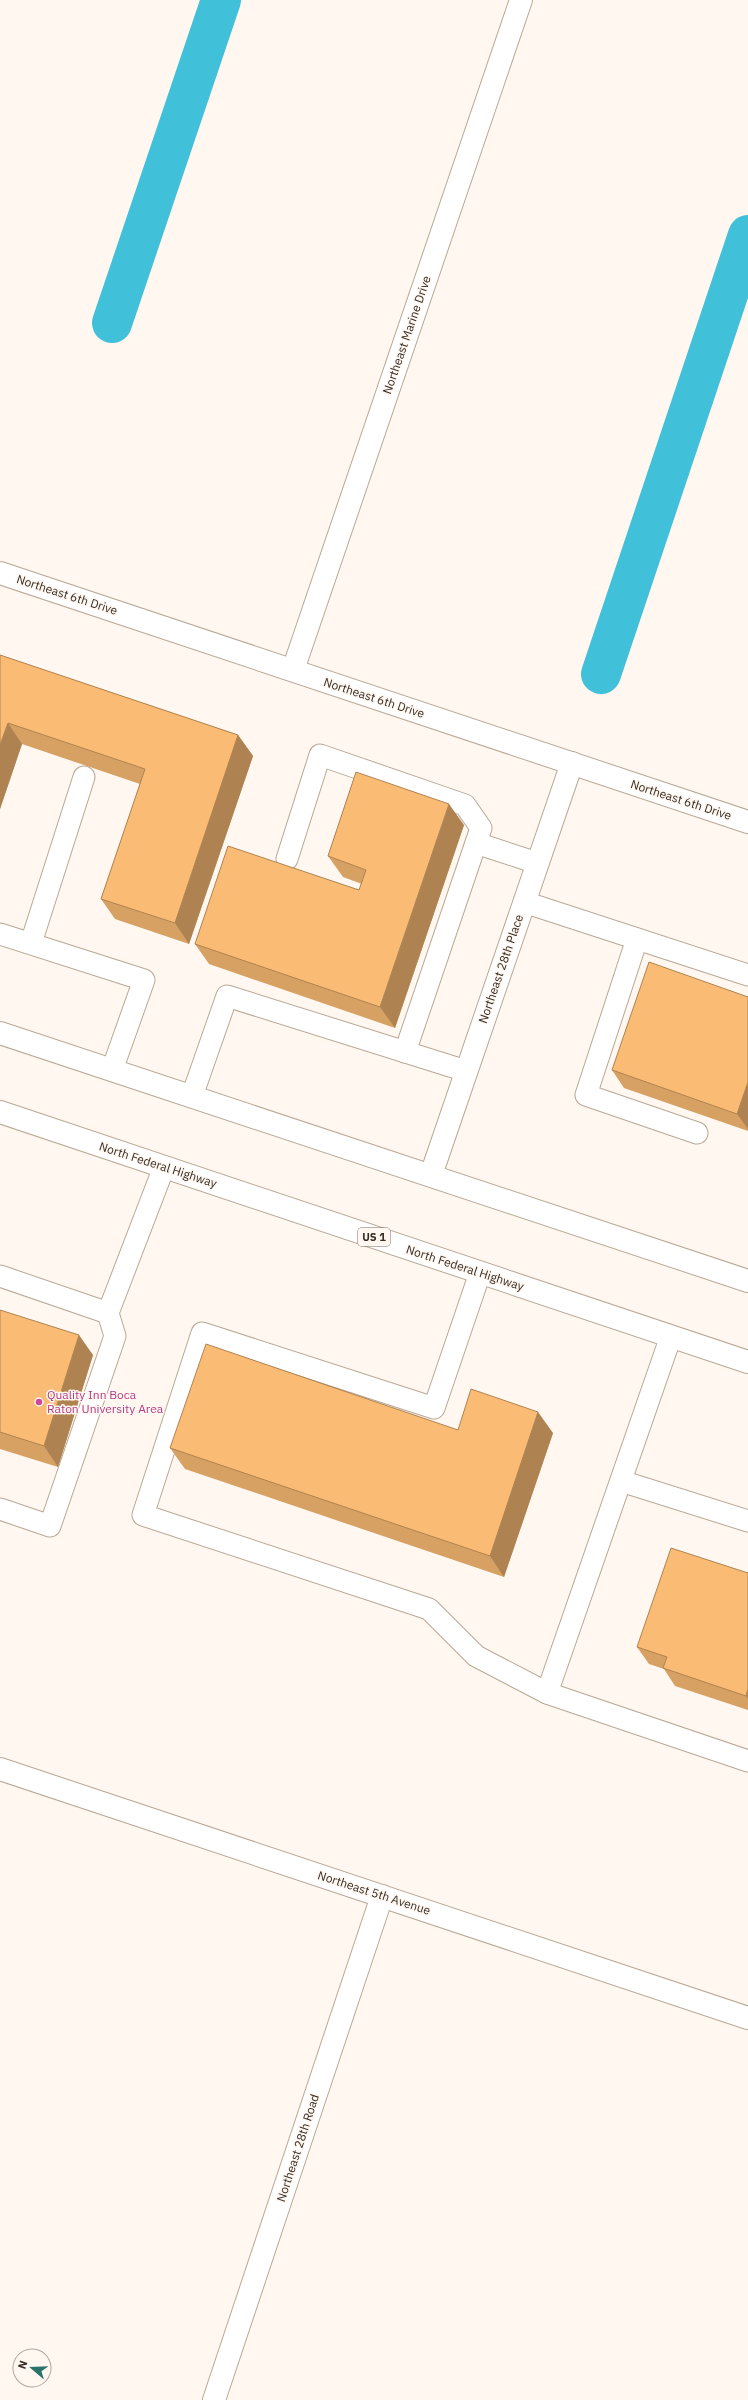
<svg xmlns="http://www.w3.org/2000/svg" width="748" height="2400" font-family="'IBM Plex Sans',sans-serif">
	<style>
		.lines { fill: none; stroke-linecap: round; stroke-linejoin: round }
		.canal { stroke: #41c0da; stroke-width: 40 }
		.lane-casing { stroke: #b9a895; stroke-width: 23 }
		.street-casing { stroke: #b9a895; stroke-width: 24 }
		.primary-casing { stroke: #b9a895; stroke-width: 24 }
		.lane { stroke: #fff; stroke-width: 21 }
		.street { stroke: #fff; stroke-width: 22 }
		.primary { stroke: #fff; stroke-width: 22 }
		.wall { fill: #d7a164 }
		.shaded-wall { fill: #af8351 }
		.building { fill: #fabb74; stroke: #af8351 }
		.hotel-dot { fill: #d1479c; stroke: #fff7f0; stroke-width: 1.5 }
		.labels { text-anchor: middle; stroke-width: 3; stroke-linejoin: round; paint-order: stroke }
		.shield { fill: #fff7f0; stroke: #726a63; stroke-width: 1 }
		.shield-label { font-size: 11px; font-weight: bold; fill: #352e27 }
		.street-label { font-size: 12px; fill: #352e27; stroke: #fff7f0 }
		.hotel-label { font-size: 12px; fill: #b23c85; stroke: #fff7f0; text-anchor: start }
	</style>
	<rect width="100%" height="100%" fill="#fff7f0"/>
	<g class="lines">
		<g class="canal">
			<path d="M 112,323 L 221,0"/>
			<path d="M 601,674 L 748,235"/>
		</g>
		<g class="lane-casing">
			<g id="lane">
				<path d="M 476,843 L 537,863"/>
				<path d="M 287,859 L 320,755 L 465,805 L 481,828 L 405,1052"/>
				<path d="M 524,902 L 748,975"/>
				<path d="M 0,934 L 144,980 L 112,1070"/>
				<path d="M 637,939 L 586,1095 L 697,1133"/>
				<path d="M 31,943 L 84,777"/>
				<path d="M 192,1096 L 227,996 L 466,1071"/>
				<path d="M 480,1273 L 434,1408 L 202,1333 L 143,1515 L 429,1609 L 476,1656 L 547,1693"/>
				<path d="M 0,1276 L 108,1313 L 164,1167"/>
				<path d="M 671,1336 L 547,1693 L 748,1761"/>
				<path d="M 621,1481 L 748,1521"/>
				<path d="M 0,1509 L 50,1526 L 115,1336 L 108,1313"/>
			</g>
		</g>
		<g class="street-casing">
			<g id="street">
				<path d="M 0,573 L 748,822"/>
				<path d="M 293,670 L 521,0"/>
				<path d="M 431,1175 L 572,763"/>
				<path d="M 0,1769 L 748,2018"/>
				<path d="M 214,2400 L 382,1896"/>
			</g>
		</g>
		<g class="primary-casing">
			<g id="primary">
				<path d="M 0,1033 L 748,1281"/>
				<path d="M 0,1112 L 748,1362"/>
			</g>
		</g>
		<use href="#lane" class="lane"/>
		<use href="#street" class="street"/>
		<use href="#primary" class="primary"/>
	</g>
	<g class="wall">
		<path d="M 0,655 L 238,735 L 253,756 L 189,944 L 115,919 L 101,899 L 140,784 L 22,744 L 0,809 Z"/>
		<path d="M 464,825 L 395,1028 L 209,964 L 195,944 L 359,890 L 362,884 L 343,877 L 328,856 Z"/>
		<path d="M 748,997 L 748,1131 L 624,1088 L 612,1070 Z"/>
		<path d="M 0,1310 L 93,1355 L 58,1467 L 0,1449 Z"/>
		<path d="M 458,1430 L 553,1433 L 504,1577 L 185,1469 L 170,1448 Z"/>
		<path d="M 748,1573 L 748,1710 L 675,1686 L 664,1669 L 649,1664 L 637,1647 Z"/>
	</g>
	<g class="shaded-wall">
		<path d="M 8,723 L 22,744 L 0,809 L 0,745 Z"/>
		<path d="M 238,735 L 253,756 L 189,944 L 175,923 Z"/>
		<path d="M 449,804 L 464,825 L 395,1028 L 380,1007 Z"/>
		<path d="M 748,1082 L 748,1129 L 737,1114 Z"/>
		<path d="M 79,1335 L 93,1355 L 58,1467 L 44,1446 Z"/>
		<path d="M 538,1412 L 553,1433 L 504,1577 L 490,1556 Z"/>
		<path d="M 748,1689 L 748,1699 L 746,1696 Z"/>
	</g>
	<g class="building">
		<path d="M 0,655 L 238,735 L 175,923 L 101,899 L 145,769 L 8,723 L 0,745 Z"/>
		<path d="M 356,772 L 449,804 L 380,1007 L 195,944 L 228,846 L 359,890 L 366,870 L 328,856 Z"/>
		<path d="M 649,962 L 748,997 L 748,1082 L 737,1114 L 612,1070 Z"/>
		<path d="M 0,1310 L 79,1335 L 44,1446 L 0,1432 Z"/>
		<path d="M 206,1344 L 458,1430 L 471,1389 L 538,1412 L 490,1556 L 170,1448 Z"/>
		<path d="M 671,1548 L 748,1573 L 748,1689 L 746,1696 L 663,1668 L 667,1657 L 637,1647 Z"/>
	</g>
	<circle class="hotel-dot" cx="39" cy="1402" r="4"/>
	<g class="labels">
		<rect class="shield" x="358" y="1228" width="32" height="18" rx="3"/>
		<g class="shield-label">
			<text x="374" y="1241">US 1</text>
		</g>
		<g class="street-label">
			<text transform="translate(407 335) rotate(-71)" y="4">Northeast Marine Drive</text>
			<text transform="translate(67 595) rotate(18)" y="4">Northeast 6th Drive</text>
			<text transform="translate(374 698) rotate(18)" y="4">Northeast 6th Drive</text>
			<text transform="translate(681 800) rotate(18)" y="4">Northeast 6th Drive</text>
			<text transform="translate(501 969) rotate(-71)" y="4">Northeast 28th Place</text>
			<text transform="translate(158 1165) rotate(18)" y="4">North Federal Highway</text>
			<text transform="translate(465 1268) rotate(18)" y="4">North Federal Highway</text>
			<text transform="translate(374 1893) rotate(18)" y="4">Northeast 5th Avenue</text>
			<text transform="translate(298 2148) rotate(-72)" y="4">Northeast 28th Road</text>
		</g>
		<g class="hotel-label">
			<text x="47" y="1399">Quality Inn Boca<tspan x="47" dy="14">Raton University Area</tspan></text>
		</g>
	</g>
	<g transform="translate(32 2368) rotate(289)"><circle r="19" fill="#fff7f0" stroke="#aea7a0"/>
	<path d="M0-3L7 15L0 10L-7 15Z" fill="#2a726c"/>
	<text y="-6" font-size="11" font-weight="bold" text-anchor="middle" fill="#352e27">N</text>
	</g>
</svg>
